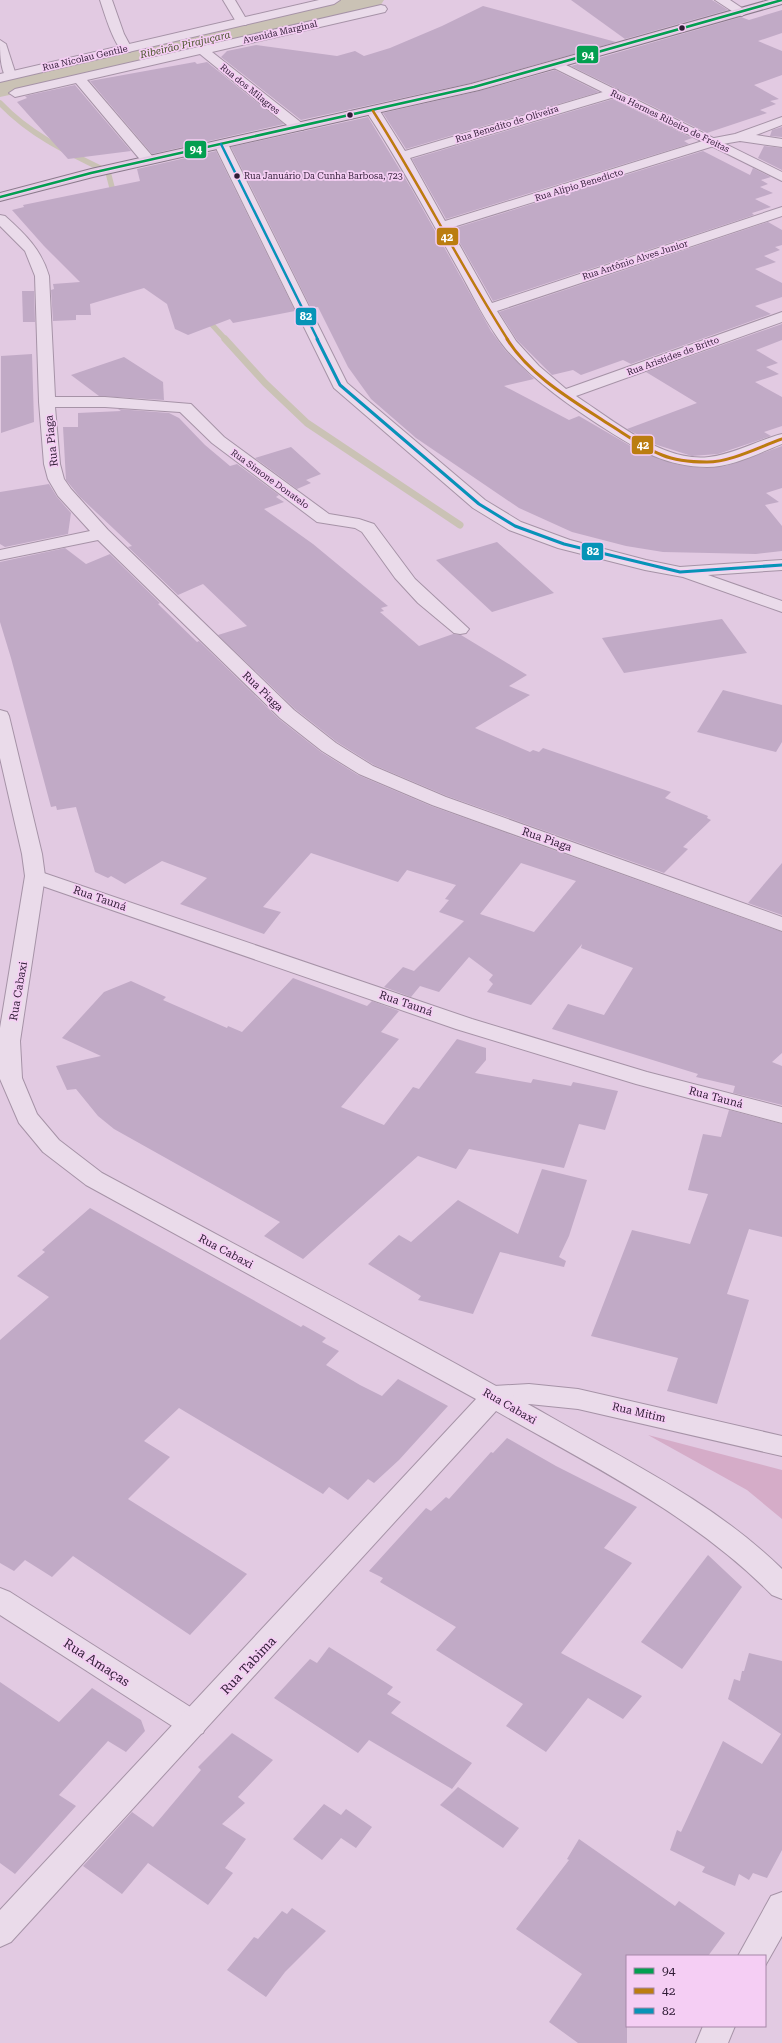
<svg xmlns="http://www.w3.org/2000/svg" width="782" height="2043" font-family="'Roboto Serif',serif">
	<style>
		.green { fill: #d5acc8 }
		.lines { fill: none; stroke-linecap: round; stroke-linejoin: round }
		.stream-far1 { stroke: #cac2b5; stroke-width: 5.5 }
		.stream { stroke: #cac2b5; stroke-width: 7 }
		.river { fill: #cac2b5; fill-rule: evenodd }
		.building { fill: #c1aac6; fill-rule: evenodd }
		.minor-casing { stroke: #a693a7; stroke-width: 2 }
		.tertiary-casing { stroke: #a693a7; stroke-width: 2 }
		.primary-casing { stroke: #8b7a8c; stroke-width: 2 }
		.minor { fill: #eadbea; fill-rule: evenodd }
		.tertiary { fill: #eadbea; fill-rule: evenodd }
		.primary { fill: #e2cce2; fill-rule: evenodd }
		.bus-1-casing { stroke: #f5cef4; stroke-width: 4.5 }
		.bus-2-far1-casing { stroke: #f5cef4; stroke-width: 4.5 }
		.bus-2-casing { stroke: #f5cef4; stroke-width: 5.5 }
		.bus-3-far1-casing { stroke: #f5cef4; stroke-width: 4.5 }
		.bus-3-casing { stroke: #f5cef4; stroke-width: 5.5 }
		.bus-1 { stroke: #029f50; stroke-width: 2.5 }
		.bus-2-far1 { stroke: #bb7d10; stroke-width: 2.5 }
		.bus-2 { stroke: #bb7d10; stroke-width: 3 }
		.bus-3-far1 { stroke: #0794b7; stroke-width: 2.5 }
		.bus-3 { stroke: #0794b7; stroke-width: 3 }
		.bus-dot { fill: #2f1c35; stroke: #f5cef4; stroke-width: 1.5 }
		.labels { text-anchor: middle; stroke-width: 3.5; stroke-linejoin: round; paint-order: stroke }
		.far-street-label { font-size: 9px; fill: #2f1c35; stroke: #f5cef4 }
		.far-bus-label { font-size: 9px; fill: #2f1c35; stroke: #f5cef4; text-anchor: start }
		.far-water-label { font-size: 10px; font-style: italic; fill: #4b552b; stroke: #f5cef4 }
		.street-label { font-size: 11px; fill: #2f1c35; stroke: #f5cef4 }
		.near-street-label { font-size: 13px; fill: #2f1c35; stroke: #f5cef4 }
		.line-badge { stroke: #f5cef4; stroke-width: 1.5 }
		.badge-label { font-size: 11px; text-anchor: middle; font-weight: bold; fill: #fff }
	</style>
	<rect width="100%" height="100%" fill="#e2cae2"/>
	<path class="green" d="M 648,1435 L 782,1470 L 782,1519 L 747,1490 Z"/>
	<g class="lines">
		<g class="stream-far1">
			<path d="M 0,103 C 30,135 69,153 108,172 L 115,199"/>
			<path d="M 205,317 L 226,340"/>
		</g>
		<path class="stream" d="M 225,339 L 265,383 L 307,423 L 460,525"/>
		<path class="river" d="M 335,0 L 384,0 L 380,6 L 114,72 L 0,97 L 0,79 L 114,54 Z"/>
	</g>
	<g class="building">
		<path d="M 571,0 L 712,0 L 728,10 L 625,39 Z"/>
		<path d="M 483,6 L 616,42 L 471,83 L 301,120 L 221,57 L 227,51 L 256,45 L 337,56 L 355,51 L 364,56 L 390,48 L 442,26 Z"/>
		<path d="M 782,10 L 782,33 L 758,41 L 782,51 L 782,75 L 754,85 L 779,99 L 770,101 L 776,104 L 760,110 L 767,113 L 707,133 L 571,66 L 741,17 L 749,20 Z"/>
		<path d="M 195,62 L 197,64 L 207,62 L 284,124 L 152,154 L 90,81 Z"/>
		<path d="M 555,70 L 599,92 L 406,149 L 383,113 L 479,91 Z"/>
		<path d="M 75,85 L 131,151 L 68,159 L 17,102 L 27,98 L 25,96 Z"/>
		<path d="M 613,99 L 692,138 L 684,141 L 689,144 L 446,219 L 412,159 Z"/>
		<path d="M 368,117 L 411,188 L 491,331 L 505,350 L 534,379 L 504,386 L 569,420 L 579,416 L 641,452 L 679,465 L 707,468 L 726,466 L 782,446 L 782,488 L 766,493 L 779,502 L 765,505 L 782,526 L 782,551 L 756,554 L 663,552 L 626,546 L 572,532 L 519,508 L 416,438 L 371,399 L 348,367 L 318,307 L 311,308 L 231,147 Z"/>
		<path d="M 782,127 L 782,137 L 770,136 L 772,130 Z"/>
		<path d="M 764,146 L 782,148 L 782,170 L 758,158 Z"/>
		<path d="M 216,151 L 295,311 L 233,323 L 230,319 L 188,335 L 175,329 L 167,304 L 144,288 L 90,304 L 91,315 L 76,315 L 76,320 L 53,321 L 51,290 L 54,289 L 53,284 L 80,282 L 44,246 L 12,210 L 24,207 L 23,205 L 140,181 L 137,169 Z"/>
		<path d="M 703,151 L 750,175 L 753,168 L 771,177 L 761,180 L 768,184 L 760,187 L 773,193 L 755,199 L 771,207 L 752,213 L 754,215 L 493,301 L 452,229 Z"/>
		<path d="M 768,222 L 782,230 L 782,245 L 775,247 L 780,250 L 764,256 L 776,262 L 755,269 L 782,283 L 782,297 L 755,306 L 771,314 L 631,364 L 623,360 L 581,375 L 573,370 L 552,375 L 517,340 L 499,312 Z"/>
		<path d="M 22,291 L 34,291 L 35,322 L 23,322 Z"/>
		<path d="M 782,324 L 782,340 L 756,350 L 778,363 L 766,367 L 779,374 L 755,382 L 782,397 L 782,426 L 764,432 L 771,436 L 718,454 L 692,456 L 657,445 L 627,429 L 697,403 L 646,372 Z"/>
		<path d="M 32,354 L 34,422 L 1,433 L 1,356 Z"/>
		<path d="M 124,357 L 163,382 L 164,400 L 99,396 L 71,375 Z"/>
		<path d="M 118,409 L 169,413 L 179,418 L 205,445 L 230,466 L 237,464 L 279,495 L 276,497 L 284,502 L 264,509 L 313,544 L 388,606 L 381,608 L 384,611 L 380,612 L 419,646 L 453,634 L 461,635 L 527,675 L 509,686 L 530,695 L 475,728 L 530,752 L 533,750 L 539,752 L 543,748 L 671,792 L 665,798 L 708,816 L 707,818 L 711,820 L 683,847 L 688,849 L 664,873 L 447,796 L 374,765 L 337,742 L 295,709 L 218,635 L 247,626 L 203,584 L 178,595 L 128,547 L 132,546 L 80,497 L 66,480 L 63,427 L 78,427 L 78,413 L 121,411 Z"/>
		<path d="M 291,447 L 321,474 L 306,480 L 311,483 L 297,489 L 255,458 Z"/>
		<path d="M 49,484 L 57,497 L 71,513 L 68,534 L 5,547 L 0,544 L 0,492 Z"/>
		<path d="M 497,542 L 554,593 L 492,612 L 436,560 Z"/>
		<path d="M 65,548 L 86,564 L 110,554 L 160,603 L 158,604 L 197,642 L 199,641 L 279,719 L 321,752 L 358,775 L 431,806 L 782,932 L 782,1053 L 772,1062 L 782,1066 L 782,1105 L 733,1093 L 735,1086 L 696,1077 L 698,1074 L 552,1029 L 568,1004 L 604,1015 L 633,968 L 581,948 L 582,944 L 531,1005 L 487,992 L 493,984 L 489,980 L 493,975 L 469,957 L 439,992 L 420,986 L 411,997 L 384,987 L 403,967 L 414,971 L 464,921 L 439,912 L 449,900 L 445,899 L 456,885 L 407,870 L 398,882 L 311,853 L 263,907 L 281,912 L 264,934 L 180,904 L 207,878 L 162,861 L 125,884 L 111,876 L 108,878 L 95,872 L 76,807 L 57,810 L 56,806 L 51,807 L 11,658 L 0,622 L 0,562 ZM 521,863 L 576,881 L 534,932 L 480,914 Z"/>
		<path d="M 722,619 L 747,653 L 624,673 L 602,638 Z"/>
		<path d="M 723,690 L 782,705 L 782,742 L 776,752 L 697,732 Z"/>
		<path d="M 782,863 L 782,915 L 748,903 Z"/>
		<path d="M 293,978 L 367,1006 L 372,1001 L 399,1011 L 381,1032 L 399,1039 L 341,1107 L 384,1125 L 413,1087 L 419,1089 L 457,1039 L 486,1048 L 486,1060 L 475,1073 L 531,1083 L 533,1079 L 571,1086 L 573,1082 L 618,1091 L 605,1130 L 579,1124 L 564,1168 L 469,1149 L 456,1169 L 418,1156 L 303,1259 L 264,1236 L 280,1222 L 114,1129 L 98,1116 L 76,1089 L 67,1090 L 56,1066 L 101,1056 L 62,1038 L 104,992 L 131,981 L 166,997 L 163,1000 L 227,1028 L 228,1026 L 242,1032 Z"/>
		<path d="M 729,1110 L 782,1124 L 782,1237 L 749,1229 L 727,1294 L 749,1300 L 717,1404 L 667,1391 L 678,1358 L 591,1336 L 632,1230 L 690,1244 L 708,1194 L 688,1190 L 703,1134 L 721,1137 Z"/>
		<path d="M 542,1169 L 587,1180 L 569,1236 L 559,1257 L 566,1261 L 564,1267 L 500,1252 L 473,1314 L 418,1300 L 421,1296 L 368,1264 L 399,1235 L 411,1242 L 458,1200 L 518,1234 Z"/>
		<path d="M 90,1208 L 301,1327 L 303,1325 L 326,1338 L 322,1342 L 339,1351 L 326,1365 L 360,1385 L 382,1396 L 398,1379 L 448,1406 L 399,1460 L 374,1483 L 368,1479 L 348,1500 L 329,1487 L 323,1494 L 179,1408 L 144,1441 L 170,1457 L 128,1499 L 247,1574 L 190,1635 L 73,1556 L 52,1577 L 25,1560 L 14,1571 L 0,1563 L 0,1340 L 49,1297 L 17,1276 L 45,1252 L 42,1250 Z"/>
		<path d="M 507,1438 L 556,1466 L 637,1507 L 604,1548 L 632,1563 L 561,1653 L 642,1696 L 623,1719 L 588,1698 L 546,1752 L 506,1726 L 523,1704 L 436,1650 L 456,1627 L 380,1582 L 383,1578 L 369,1571 L 426,1508 L 431,1511 L 446,1497 L 449,1499 L 491,1452 L 493,1453 Z"/>
		<path d="M 708,1555 L 742,1587 L 682,1669 L 641,1642 Z"/>
		<path d="M 329,1647 L 393,1687 L 387,1694 L 401,1702 L 391,1713 L 472,1763 L 452,1789 L 369,1740 L 358,1753 L 274,1698 L 310,1659 L 317,1663 Z"/>
		<path d="M 749,1653 L 782,1661 L 782,1850 L 767,1878 L 753,1873 L 749,1880 L 739,1874 L 735,1886 L 702,1872 L 705,1867 L 670,1850 L 677,1830 L 681,1832 L 723,1741 L 762,1764 L 781,1734 L 728,1699 L 734,1679 L 740,1681 L 742,1671 L 744,1671 Z"/>
		<path d="M 0,1682 L 59,1722 L 92,1688 L 141,1720 L 145,1731 L 126,1752 L 108,1741 L 59,1795 L 76,1806 L 15,1874 L 0,1863 Z"/>
		<path d="M 232,1733 L 273,1760 L 238,1797 L 245,1803 L 222,1824 L 246,1839 L 225,1868 L 233,1873 L 208,1905 L 148,1863 L 122,1894 L 83,1866 L 132,1812 L 153,1827 L 201,1770 L 198,1767 Z"/>
		<path d="M 458,1787 L 519,1828 L 503,1848 L 440,1805 Z"/>
		<path d="M 324,1804 L 341,1815 L 346,1809 L 372,1827 L 356,1848 L 341,1838 L 322,1860 L 293,1839 Z"/>
		<path d="M 579,1839 L 675,1906 L 679,1901 L 725,1933 L 708,1956 L 627,1956 L 627,2043 L 578,2043 L 549,2022 L 582,1974 L 516,1929 L 569,1860 L 567,1859 Z"/>
		<path d="M 292,1908 L 326,1931 L 285,1972 L 266,1997 L 227,1970 L 254,1937 L 258,1939 L 282,1911 L 287,1914 Z"/>
	</g>
	<g class="lines">
		<g class="minor-casing">
			<g id="minor">
				<path d="M 100,0 L 112,0 L 124,34 L 132,49 L 130,52 L 122,52 C 111,36 106,18 100,0 Z"/>
				<path d="M 223,0 L 235,0 L 248,22 L 246,25 L 238,25 Z"/>
				<path d="M 715,0 L 730,0 L 748,12 L 742,16 L 738,15 Z"/>
				<path d="M 381,5 L 385,6 L 387,9 L 385,12 L 212,52 L 303,124 L 305,127 L 303,130 L 293,130 L 200,54 L 87,80 L 153,157 L 155,160 L 153,163 L 143,163 L 76,83 L 15,97 L 9,93 L 15,89 Z"/>
				<path d="M 0,40 L 6,44 L 16,75 L 14,78 L 6,78 C 0,67 0,53 0,40 Z"/>
				<path d="M 613,89 L 618,90 L 619,93 L 618,96 L 410,158 L 445,221 L 709,139 L 735,134 L 782,117 L 782,125 L 756,135 L 782,139 L 782,147 L 740,141 L 717,145 L 450,228 L 492,303 L 782,207 L 782,216 L 497,311 L 516,341 L 539,366 L 566,389 L 782,312 L 782,322 L 576,396 C 613,420 663,463 709,457 C 735,454 758,440 782,434 L 782,444 C 759,453 732,467 707,467 C 668,467 638,450 607,430 C 570,406 535,382 506,349 C 487,326 471,291 456,265 C 427,213 399,161 366,111 L 373,107 L 378,108 L 405,151 Z"/>
				<path d="M 221,140 L 228,144 L 347,383 L 485,500 L 521,522 L 570,540 L 646,560 L 680,567 L 782,560 L 782,570 L 708,575 L 782,601 L 782,612 L 683,577 L 645,570 L 558,548 L 509,530 L 473,508 L 334,388 L 214,144 Z"/>
				<path d="M 0,215 L 5,216 C 25,234 41,249 49,276 L 55,397 L 105,397 L 191,404 L 224,437 L 329,514 L 359,519 L 374,524 L 415,579 L 469,629 L 466,633 L 460,634 L 454,633 L 418,603 L 395,578 L 362,532 L 355,528 L 317,522 L 212,443 L 180,412 L 105,407 L 55,407 L 60,464 L 64,479 L 71,489 L 108,530 L 294,710 L 336,743 L 373,766 L 446,797 L 782,917 L 782,931 L 432,805 L 359,774 L 322,751 L 280,718 L 98,540 L 0,560 L 0,550 L 90,531 L 58,496 L 48,479 L 44,464 L 39,402 L 35,276 L 25,251 L 0,226 Z"/>
				<path d="M 35,870 L 472,1019 L 647,1072 L 782,1107 L 782,1123 L 636,1084 L 456,1029 L 28,881 L 25,876 L 28,871 Z"/>
				<path d="M 529,1384 L 578,1389 L 782,1436 L 782,1456 L 578,1409 L 529,1404 L 494,1406 L 485,1403 L 481,1396 L 485,1389 L 494,1386 Z"/>
				<path d="M 0,1588 L 10,1592 L 203,1715 L 207,1724 L 203,1733 L 193,1737 L 183,1733 L 0,1615 Z"/>
				<path d="M 782,1892 L 782,1936 L 765,1966 L 765,1956 L 738,1956 L 771,1896 Z"/>
				<path d="M 703,2026 L 735,2026 L 728,2043 L 696,2043 Z"/>
			</g>
		</g>
		<g class="tertiary-casing">
			<g id="tertiary">
				<path d="M 319,0 L 340,0 L 334,4 L 0,82 L 0,74 Z"/>
				<path d="M 558,61 L 782,172 L 782,181 L 554,68 L 552,65 Z"/>
				<path d="M 0,710 L 7,712 L 9,716 L 42,854 L 45,876 L 20,1041 L 22,1078 L 37,1114 L 59,1140 L 102,1173 C 252,1254 404,1333 551,1417 C 631,1463 716,1504 782,1569 L 782,1599 L 772,1595 C 693,1515 592,1466 496,1411 L 11,1942 L 0,1947 L 0,1910 L 476,1399 L 86,1185 L 43,1152 L 19,1123 L 0,1079 L 0,1028 L 25,876 L 22,854 L 0,758 Z"/>
			</g>
		</g>
		<g class="primary-casing">
			<path id="primary" d="M 769,0 L 782,0 L 782,4 L 479,90 L 93,177 L 0,201 L 0,193 L 91,169 L 471,84 Z"/>
		</g>
		<use href="#minor" class="minor"/>
		<use href="#tertiary" class="tertiary"/>
		<use href="#primary" class="primary"/>
		<g class="bus-1-casing">
			<path id="bus-1" d="M 0,197 L 91,173 L 474,87 L 782,0"/>
		</g>
		<g class="bus-2-far1-casing">
			<path id="bus-2-far1" d="M 373,111 C 421,186 460,265 508,340"/>
		</g>
		<g class="bus-2-casing">
			<path id="bus-2" d="M 507,339 C 530,376 572,400 607,423 C 625,434 642,447 662,455 C 676,461 692,462 707,462 C 731,462 759,447 782,439"/>
		</g>
		<g class="bus-3-far1-casing">
			<path id="bus-3-far1" d="M 221,144 L 318,340"/>
		</g>
		<g class="bus-3-casing">
			<path id="bus-3" d="M 317,339 L 340,385 L 479,504 L 515,526 L 564,544 L 680,572 L 782,565"/>
		</g>
		<use href="#bus-1" class="bus-1"/>
		<use href="#bus-2-far1" class="bus-2-far1"/>
		<use href="#bus-2" class="bus-2"/>
		<use href="#bus-3-far1" class="bus-3-far1"/>
		<use href="#bus-3" class="bus-3"/>
	</g>
	<g class="bus-dot">
		<circle cx="682" cy="28" r="3.5"/>
		<circle cx="350" cy="115" r="3.5"/>
		<circle cx="237" cy="176" r="3.5"/>
	</g>
	<g class="labels">
		<g class="far-street-label">
			<text transform="translate(280 32) rotate(-13)" y="3">Avenida Marginal</text>
			<text transform="translate(85 58) rotate(-13)" y="3">Rua Nicolau Gentile</text>
			<text transform="translate(250 89) rotate(39)" y="3">Rua dos Milagres</text>
			<text transform="translate(670 121) rotate(26)" y="3">Rua Hermes Ribeiro de Freitas</text>
			<text transform="translate(507 124) rotate(-17)" y="3">Rua Benedito de Oliveira</text>
			<text transform="translate(579 185) rotate(-17)" y="3">Rua Alípio Benedicto</text>
			<text transform="translate(635 260) rotate(-18)" y="3">Rua Antônio Alves Junior</text>
			<text transform="translate(673 356) rotate(-20)" y="3">Rua Aristides de Britto</text>
			<text transform="translate(270 479) rotate(36)" y="3">Rua Simone Donatelo</text>
		</g>
		<g class="far-bus-label">
			<text x="244" y="179">Rua Januário Da Cunha Barbosa, 723</text>
		</g>
		<g class="far-water-label">
			<text transform="translate(185 44) rotate(-13)" y="4">Ribeirão Pirajuçara</text>
		</g>
		<g class="street-label">
			<text transform="translate(51 441) rotate(-96)" y="4">Rua Piaga</text>
			<text transform="translate(263 691) rotate(44)" y="4">Rua Piaga</text>
			<text transform="translate(547 839) rotate(19)" y="4">Rua Piaga</text>
			<text transform="translate(100 898) rotate(19)" y="4">Rua Tauná</text>
			<text transform="translate(18 991) rotate(-80)" y="4">Rua Cabaxi</text>
			<text transform="translate(406 1003) rotate(19)" y="4">Rua Tauná</text>
			<text transform="translate(716 1097) rotate(15)" y="4">Rua Tauná</text>
			<text transform="translate(226 1251) rotate(28)" y="4">Rua Cabaxi</text>
			<text transform="translate(510 1406) rotate(30)" y="4">Rua Cabaxi</text>
			<text transform="translate(639 1412) rotate(13)" y="4">Rua Mitim</text>
		</g>
		<g class="near-street-label">
			<text transform="translate(97 1662) rotate(33)" y="5">Rua Amaças</text>
			<text transform="translate(248 1665) rotate(-47)" y="5">Rua Tabima</text>
		</g>
	</g>
	<g class="line-badge">
		<rect x="576" y="45" width="23" height="19" rx="4" fill="#029f50"/>
		<rect x="184" y="140" width="23" height="19" rx="4" fill="#029f50"/>
		<rect x="436" y="227" width="23" height="19" rx="4" fill="#bb7d10"/>
		<rect x="295" y="307" width="22" height="19" rx="4" fill="#0794b7"/>
		<rect x="631" y="435" width="23" height="20" rx="4" fill="#bb7d10"/>
		<rect x="581" y="542" width="23" height="19" rx="4" fill="#0794b7"/>
	</g>
	<g class="badge-label">
		<text x="588" y="59">94</text>
		<text x="196" y="153">94</text>
		<text x="447" y="241">42</text>
		<text x="306" y="320">82</text>
		<text x="643" y="449">42</text>
		<text x="593" y="555">82</text>
	</g>
	<rect x="626" y="1955" width="140" height="72" fill="#f5cef4" stroke="#a687a8"/>
	<rect x="634" y="1968" width="20" height="6" fill="#029f50" stroke="#a687a8"/>
	<text x="662" y="1975" font-size="12" fill="#2f1c35">94</text>
	<rect x="634" y="1988" width="20" height="6" fill="#bb7d10" stroke="#a687a8"/>
	<text x="662" y="1995" font-size="12" fill="#2f1c35">42</text>
	<rect x="634" y="2008" width="20" height="6" fill="#0794b7" stroke="#a687a8"/>
	<text x="662" y="2015" font-size="12" fill="#2f1c35">82</text>
</svg>
